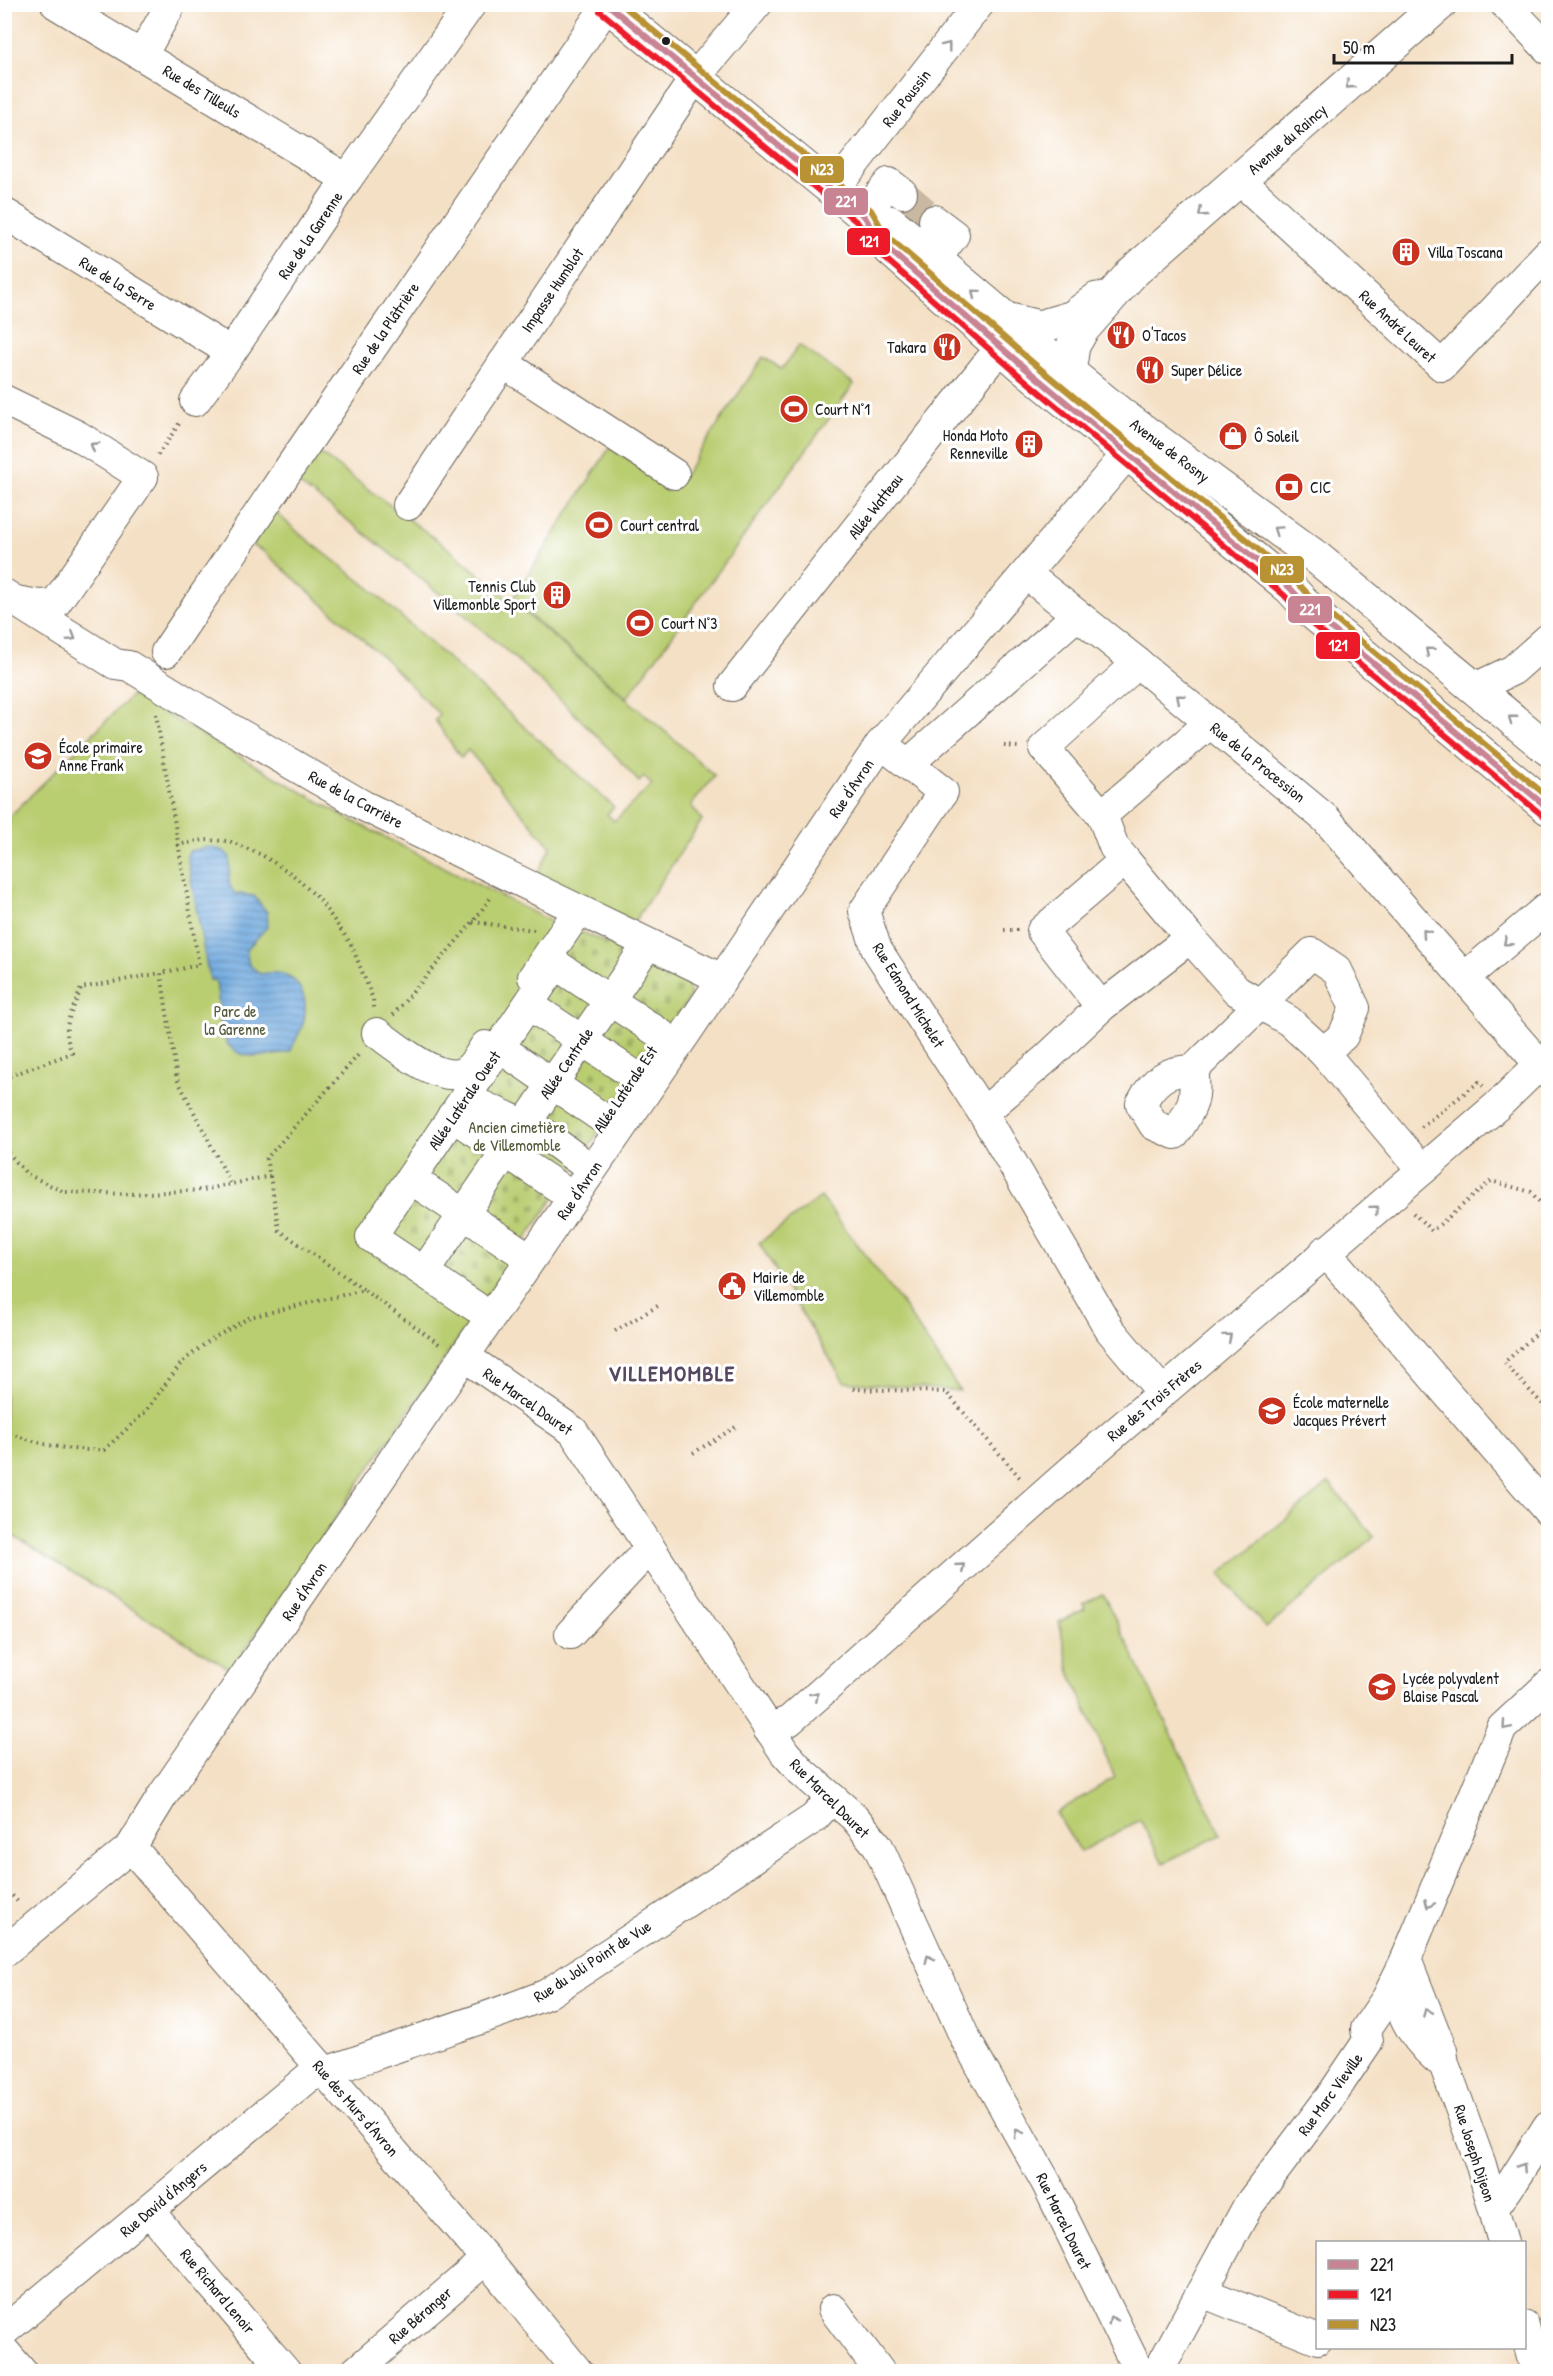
<svg xmlns="http://www.w3.org/2000/svg" width="1553" height="2376" font-family="'Patrick Hand',sans-serif">
	<style>
		.cemetery { fill: url(#cemetery-stones); stroke: #6a7446; stroke-width: 1.5 }
		.park { fill: #b9cd71; stroke: #6a7446; stroke-width: 1.5 }
		.water { fill: url(#water-rules); stroke: #45627d; stroke-width: 1.5 }
		.lines { fill: none; stroke-linecap: round; stroke-linejoin: round }
		.minor-tunnel { stroke: #c9b9a3; stroke-width: 30; stroke-dasharray: 30 15; stroke-linecap: butt }
		.minor-casing { stroke: #686157; stroke-width: 32 }
		.major-casing { stroke: #686157; stroke-width: 35 }
		.path { stroke: #686157; stroke-width: 4; stroke-dasharray: 1.5 4.5; stroke-linecap: butt }
		.minor { stroke: #fff; stroke-width: 30 }
		.major { stroke: #fff; stroke-width: 33 }
		.bus-1-casing { stroke: #fff; stroke-width: 10 }
		.bus-2-casing { stroke: #fff; stroke-width: 10 }
		.bus-3-casing { stroke: #fff; stroke-width: 10 }
		.bus-1 { stroke: #c98494; stroke-width: 6 }
		.bus-2 { stroke: #ed1b2a; stroke-width: 6 }
		.bus-3 { stroke: #b99234; stroke-width: 6 }
		.oneway { stroke: #999 }
		.bus-dot { fill: #1c1c1c; stroke: #fff; stroke-width: 2 }
		.labels { text-anchor: middle; stroke-width: 6; stroke-linejoin: round; paint-order: stroke }
		.street-label { font-size: 16px; fill: #1c1c1c; stroke: #fff }
		.poi-label { font-size: 16px; fill: #1c1c1c; stroke: #fff; text-anchor: start }
		.park-label { font-size: 16px; fill: #535a3a; stroke: #fff }
		.district-label { font-size: 22px; font-weight: bold; letter-spacing: 1.5px; fill: #564860; stroke: #fff }
		.line-badge { stroke: #fff; stroke-width: 2 }
		.badge-label { font-size: 16px; text-anchor: middle; font-weight: bold; fill: #fff }
	</style>
	<defs>
		<pattern id="cemetery-stones" width="16" height="16" patternUnits="userSpaceOnUse" patternTransform="scale(1.5)"><rect width="16" height="16" fill="#b9cd71"/><path d="M2 7V4a2 2 0 0 1 4 0v3zM10 15v-3a2 2 0 0 1 4 0v3z" fill="#9eaf61"/></pattern>
		<pattern id="water-rules" width="6" height="5" patternUnits="userSpaceOnUse" patternTransform="scale(1.5)"><rect width="6" height="5" fill="#6ea8de"/><path d="M0 2.5h6" fill="none" stroke="#5a88b3"/></pattern>
	</defs>
	<rect width="100%" height="100%" fill="#fff"/>
	<filter id="ink" filterUnits="userSpaceOnUse"><feTurbulence type="fractalNoise" baseFrequency=".0167" numOctaves="2"/><feDisplacementMap in="SourceGraphic" scale="12" xChannelSelector="R" yChannelSelector="G"/><feConvolveMatrix kernelMatrix="1 2 1 2 8 2 1 2 1" color-interpolation-filters="sRGB"/></filter>
	<filter id="wash" filterUnits="userSpaceOnUse"><feTurbulence type="fractalNoise" baseFrequency=".008" numOctaves="4" result="noise"/><feDisplacementMap in="SourceGraphic" scale="24" xChannelSelector="R" yChannelSelector="G"/><feGaussianBlur stdDeviation="1.35" result="paint"/><feColorMatrix in="noise" values="0 0 0 0 0 0 0 0 0 0 0 0 0 0 0 0 0 1.4 0 .05"/><feComposite in="paint" operator="in"/></filter>
	<g filter="url(#wash)">
		<rect width="100%" height="100%" fill="#f4e0c5"/>
		<path class="cemetery" d="M 574,933 L 584,933 L 620,949 L 622,959 C 633,965 646,976 658,967 L 686,980 L 691,996 L 471,1320 L 362,1247 Z"/>
		<g class="park">
			<path d="M 799,345 L 854,384 L 627,698 L 512,600 L 610,447 L 675,489 L 763,357 L 782,369 Z"/>
			<path d="M 317,451 L 453,552 L 668,734 L 715,776 L 691,805 L 702,820 L 634,922 L 537,875 L 551,847 L 468,750 L 461,758 L 435,720 L 439,714 L 385,659 L 263,551 L 252,546 L 273,510 L 300,534 L 368,587 L 614,807 L 607,814 L 614,821 L 652,785 L 644,777 L 639,782 C 583,717 518,660 453,605 C 401,562 349,519 294,481 Z"/>
			<path d="M 138,689 L 134,696 L 353,821 L 556,924 L 566,945 L 362,1246 L 471,1320 L 231,1670 L 5,1531 L 4,822 Z"/>
			<path d="M 821,1197 L 901,1302 L 960,1391 L 844,1382 L 759,1243 Z"/>
			<path d="M 1329,1483 L 1374,1537 L 1266,1628 L 1220,1574 Z"/>
			<path d="M 1103,1594 L 1221,1835 L 1163,1863 L 1140,1820 L 1080,1852 L 1056,1813 L 1115,1777 L 1070,1672 L 1059,1622 L 1085,1609 L 1083,1604 Z"/>
		</g>
		<path class="water" d="M 208,847 L 223,850 L 230,857 L 229,883 L 234,893 L 254,896 L 267,912 L 268,926 L 246,950 L 249,965 L 261,974 C 295,967 311,993 303,1024 C 300,1033 294,1042 291,1051 C 281,1055 274,1055 263,1056 C 212,1060 223,1018 216,983 L 215,980 L 210,980 L 208,968 L 207,968 L 187,856 L 189,851 Z"/>
	</g>
	<g filter="url(#ink)">
		<g class="lines">
			<path class="minor-tunnel" d="M 902,193 L 934,220"/>
			<g class="minor-casing">
				<g id="minor">
					<path d="M 56,4 L 347,179"/>
					<path d="M 1505,4 L 1548,49"/>
					<path d="M 142,55 L 171,4"/>
					<path d="M 1240,180 L 1442,366 L 1548,253"/>
					<path d="M 833,191 L 979,4"/>
					<path d="M 4,213 L 231,352"/>
					<path d="M 863,215 L 889,183 L 902,193"/>
					<path d="M 934,220 L 954,235 L 936,259"/>
					<path d="M 503,363 L 674,474"/>
					<path d="M 4,400 L 78,436 L 143,477 L 55,604 L 39,605 L 16,601"/>
					<path d="M 195,401 L 231,352 L 347,179 L 471,4"/>
					<path d="M 408,505 L 696,76 L 757,4"/>
					<path d="M 1026,574 L 1138,663 L 1326,819 L 1548,1074"/>
					<path d="M 4,594 L 115,664 L 129,666 L 226,726 L 364,806 L 722,979"/>
					<path d="M 166,652 L 286,473 L 607,5"/>
					<path d="M 1138,663 L 1044,748 L 1102,815 L 1114,847 L 1125,860 L 1042,931 L 1101,1007 L 1190,938 L 1237,991 L 1260,1004 L 1312,953 L 1337,970 L 1355,1008 L 1343,1036 L 1323,1052 L 1422,1170"/>
					<path d="M 732,686 L 987,364 L 1008,343 L 1012,328"/>
					<path d="M 1475,688 L 1513,670 L 1548,639"/>
					<path d="M 880,745 L 892,752 L 943,792 L 864,911 L 877,950 L 983,1113 L 1048,1057 L 1101,1007"/>
					<path d="M 908,764 L 1077,615"/>
					<path d="M 1102,815 L 1210,723"/>
					<path d="M 1125,860 L 1190,938"/>
					<path d="M 533,977 L 579,910"/>
					<path d="M 1465,977 L 1548,907"/>
					<path d="M 529,1005 L 634,1075"/>
					<path d="M 377,1033 C 397,1047 439,1084 464,1072 C 473,1067 480,1054 485,1046"/>
					<path d="M 500,1048 L 604,1119"/>
					<path d="M 1193,1070 C 1198,1101 1191,1109 1175,1134 L 1154,1125 L 1141,1104 C 1153,1081 1166,1070 1193,1070 L 1260,1004 L 1289,1021 L 1323,1052"/>
					<path d="M 465,1098 L 541,1132 L 579,1160"/>
					<path d="M 983,1113 L 1110,1330 L 1162,1392"/>
					<path d="M 452,1116 L 558,1187"/>
					<path d="M 411,1179 L 516,1249"/>
					<path d="M 1325,1251 L 1548,1511"/>
					<path d="M 424,1272 L 648,944"/>
					<path d="M 476,1307 L 371,1237 L 554,966 L 558,966 L 662,1035"/>
					<path d="M 464,1356 L 573,1431 L 785,1753 L 802,1772 L 854,1817 L 878,1846 L 965,2038 L 1047,2184 L 1139,2372"/>
					<path d="M 570,1634 L 650,1548"/>
					<path d="M 768,1729 L 789,1721 L 1072,1470 L 1497,1106 L 1538,1066"/>
					<path d="M 131,1847 L 486,2259 L 578,2372"/>
					<path d="M 4,1952 L 131,1847 L 163,1795 L 686,1033 L 880,745 L 1127,454 L 1124,429"/>
					<path d="M 1406,1959 L 1442,2051 L 1444,2064 L 1481,2165 L 1503,2242"/>
					<path d="M 1396,1981 C 1398,2012 1413,2038 1437,2059"/>
					<path d="M 1494,2207 L 1507,2190 L 1548,2126"/>
					<path d="M 149,2211 L 286,2372"/>
					<path d="M 1202,2292 L 1318,2339"/>
					<path d="M 833,2309 L 880,2372"/>
					<path d="M 1524,2326 L 1536,2372"/>
					<path d="M 4,2331 L 309,2077 C 342,2067 373,2055 406,2044 C 453,2028 501,2013 547,1994 L 814,1818 L 832,1798"/>
					<path d="M 4,2351 L 22,2372"/>
					<path d="M 355,2372 L 486,2259"/>
					<path d="M 1158,2372 L 1248,2206 L 1331,2096 L 1368,2041 L 1366,2029 L 1387,1998 L 1406,1959 L 1502,1728 L 1548,1685"/>
				</g>
			</g>
			<g class="major-casing">
				<g id="major">
					<path d="M 606,4 L 863,215 L 892,223 L 1047,354 L 1122,415 L 1316,557 L 1548,749"/>
					<path d="M 876,237 L 1025,368 L 1290,588 L 1313,613 L 1548,808"/>
					<path d="M 1006,319 L 1039,327 L 1073,317 L 1097,299"/>
					<path d="M 1070,390 L 1069,372 L 1073,346 L 1082,330 L 1132,273 L 1440,4"/>
				</g>
			</g>
			<g class="path">
				<path d="M 158,455 L 181,421"/>
				<path d="M 156,714 L 199,965 L 161,973 L 177,1079 L 231,1184"/>
				<path d="M 1004,746 L 1019,747"/>
				<path d="M 177,845 L 204,840 L 229,841 L 262,855 L 292,874 L 319,899 L 351,944 L 373,999 L 374,1009"/>
				<path d="M 473,922 L 534,930"/>
				<path d="M 1004,930 L 1018,930"/>
				<path d="M 393,1015 L 473,922 L 492,896"/>
				<path d="M 4,1078 L 72,1053 C 60,1024 72,1015 81,988 L 161,973"/>
				<path d="M 1421,1127 L 1479,1082 L 1483,1086"/>
				<path d="M 4,1148 L 27,1174 L 64,1192 L 131,1194 L 203,1190 L 270,1176 L 266,1159 L 361,1052"/>
				<path d="M 270,1176 L 279,1230 L 364,1290"/>
				<path d="M 1413,1213 L 1432,1231 L 1491,1181 L 1531,1192 L 1548,1212"/>
				<path d="M 1548,1323 L 1504,1363 L 1548,1410"/>
				<path d="M 615,1331 L 661,1304"/>
				<path d="M 853,1389 L 946,1392 L 1022,1480"/>
				<path d="M 4,1432 C 42,1444 64,1451 104,1450 L 144,1413 L 182,1362 L 210,1340 L 250,1317 L 364,1290 L 442,1346"/>
				<path d="M 693,1453 L 739,1425"/>
				<path d="M 4,1887 L 20,1904"/>
			</g>
			<use href="#minor" class="minor"/>
			<use href="#major" class="major"/>
			<g class="bus-1-casing">
				<path id="bus-1" d="M 607,4 L 865,217 L 878,240 L 1025,368 L 1290,588 L 1313,613 L 1548,808"/>
			</g>
			<g class="bus-2-casing">
				<path id="bus-2" d="M 600,11 L 858,223 L 872,247 L 1019,375 L 1284,595 L 1307,620 L 1542,815"/>
			</g>
			<g class="bus-3-casing">
				<path id="bus-3" d="M 621,4 L 871,210 L 885,234 L 1031,361 L 1296,581 L 1319,606 L 1548,797"/>
			</g>
			<use href="#bus-1" class="bus-1"/>
			<use href="#bus-2" class="bus-2"/>
			<use href="#bus-3" class="bus-3"/>
		</g>
		<defs><path id="oneway-chevron" d="M-2-3.5L2.5 0L-2 3.5" fill="none" stroke-width="1.6" stroke-linecap="round" stroke-linejoin="round" transform="scale(1.5)"/></defs>
		<g class="oneway">
			<use href="#oneway-chevron" transform="translate(947 46) rotate(-52)"/>
			<use href="#oneway-chevron" transform="translate(1349 85) rotate(139)"/>
			<use href="#oneway-chevron" transform="translate(1202 213) rotate(139)"/>
			<use href="#oneway-chevron" transform="translate(975 293) rotate(-140)"/>
			<use href="#oneway-chevron" transform="translate(94 446) rotate(-148)"/>
			<use href="#oneway-chevron" transform="translate(1277 530) rotate(-145)"/>
			<use href="#oneway-chevron" transform="translate(72 637) rotate(32)"/>
			<use href="#oneway-chevron" transform="translate(1429 651) rotate(-140)"/>
			<use href="#oneway-chevron" transform="translate(1180 698) rotate(-140)"/>
			<use href="#oneway-chevron" transform="translate(1512 719) rotate(-141)"/>
			<use href="#oneway-chevron" transform="translate(1426 933) rotate(-131)"/>
			<use href="#oneway-chevron" transform="translate(1507 942) rotate(140)"/>
			<use href="#oneway-chevron" transform="translate(1375 1209) rotate(-40)"/>
			<use href="#oneway-chevron" transform="translate(1228 1337) rotate(-40)"/>
			<use href="#oneway-chevron" transform="translate(961 1567) rotate(-41)"/>
			<use href="#oneway-chevron" transform="translate(815 1696) rotate(-42)"/>
			<use href="#oneway-chevron" transform="translate(1506 1726) rotate(131)"/>
			<use href="#oneway-chevron" transform="translate(1429 1904) rotate(113)"/>
			<use href="#oneway-chevron" transform="translate(929 1959) rotate(-115)"/>
			<use href="#oneway-chevron" transform="translate(1427 2012) rotate(-112)"/>
			<use href="#oneway-chevron" transform="translate(1018 2133) rotate(-119)"/>
			<use href="#oneway-chevron" transform="translate(1522 2167) rotate(-57)"/>
			<use href="#oneway-chevron" transform="translate(1112 2320) rotate(-116)"/>
		</g>
	</g>
	<defs>
		<g id="building-disc" transform="scale(1.5)"><circle r="9.5" fill="#c8321e" stroke="#fff"/><path d="M-4-6H4V6H1V3H-1V6H-4ZM-2.5-4.3h1.7v1.8h-1.7ZM.8-4.3h1.7v1.8H.8ZM-2.5-1h1.7V.8h-1.7ZM.8-1h1.7V.8H.8Z" fill="#fff"/></g>
		<g id="restaurant-disc" transform="scale(1.5)"><circle r="9.5" fill="#c8321e" stroke="#fff"/><path d="M-5-6h1v4h1v-4h1v4h1v-4h1v5L-1.5 .5V6h-2V.5L-5-1ZM5-6V6H3V1.5H1.5Q1.5-4 5-6Z" fill="#fff"/></g>
		<g id="stadium-disc" transform="scale(1.5)"><circle r="9.5" fill="#c8321e" stroke="#fff"/><path d="M0-5a6.5 5 0 1 0 0 10a6.5 5 0 1 0 0-10ZM-3.5-1.8h7v3.6h-7Z" fill="#fff"/></g>
		<g id="shop-disc" transform="scale(1.5)"><circle r="9.5" fill="#c8321e" stroke="#fff"/><path d="M-5-2.5h2.3a2.7 3.5 0 0 1 5.4 0H5L5.5 6h-11ZM-1.5-2.5h3a1.5 2.3 0 0 0-3 0Z" fill="#fff"/></g>
		<g id="bank-disc" transform="scale(1.5)"><circle r="9.5" fill="#c8321e" stroke="#fff"/><path d="M-6-4H6V4H-6ZM0-2.3a2.3 2.3 0 1 0 0 4.6a2.3 2.3 0 1 0 0-4.6Z" fill="#fff"/></g>
		<g id="school-disc" transform="scale(1.5)"><circle r="9.5" fill="#c8321e" stroke="#fff"/><path d="M0-5L7-2L0 1L-7-2ZM-4 1L0 2.5L4 1V4Q0 6-4 4Z" fill="#fff"/></g>
		<g id="civic-disc" transform="scale(1.5)"><circle r="9.5" fill="#c8321e" stroke="#fff"/><path d="M-.6-6.5H3V-4.5H.6V-3L4-1V1h2V6H-6V1h2V-1L-.6-3ZM-1.2 2.5V6h2.4V2.5Z" fill="#fff"/></g>
	</defs>
	<g fill-rule="evenodd">
		<use href="#building-disc" x="1406" y="252"/>
		<use href="#restaurant-disc" x="1121" y="335"/>
		<use href="#restaurant-disc" x="947" y="347"/>
		<use href="#restaurant-disc" x="1150" y="370"/>
		<use href="#stadium-disc" x="794" y="409"/>
		<use href="#shop-disc" x="1233" y="436"/>
		<use href="#building-disc" x="1029" y="444"/>
		<use href="#bank-disc" x="1289" y="487"/>
		<use href="#stadium-disc" x="599" y="525"/>
		<use href="#building-disc" x="557" y="595"/>
		<use href="#stadium-disc" x="640" y="623"/>
		<use href="#school-disc" x="38" y="756"/>
		<use href="#civic-disc" x="732" y="1286"/>
		<use href="#school-disc" x="1272" y="1411"/>
		<use href="#school-disc" x="1382" y="1687"/>
	</g>
	<circle class="bus-dot" cx="666" cy="41" r="5"/>
	<g class="labels">
		<g class="street-label">
			<text transform="translate(202 91) rotate(31)" y="6">Rue des Tilleuls</text>
			<text transform="translate(906 98) rotate(-52)" y="6">Rue Poussin</text>
			<text transform="translate(1287 139) rotate(-41)" y="6">Avenue du Raincy</text>
			<text transform="translate(310 235) rotate(-56)" y="6">Rue de la Garenne</text>
			<text transform="translate(118 283) rotate(32)" y="6">Rue de la Serre</text>
			<text transform="translate(552 290) rotate(-56)" y="6">Impasse Humblot</text>
			<text transform="translate(1398 326) rotate(43)" y="6">Rue André Leuret</text>
			<text transform="translate(385 328) rotate(-56)" y="6">Rue de la Plâtrière</text>
			<text transform="translate(1170 450) rotate(37)" y="6">Avenue de Rosny</text>
			<text transform="translate(875 506) rotate(-52)" y="6">Allée Watteau</text>
			<text transform="translate(1258 762) rotate(39)" y="6">Rue de la Procession</text>
			<text transform="translate(851 788) rotate(-56)" y="6">Rue d'Avron</text>
			<text transform="translate(356 799) rotate(28)" y="6">Rue de la Carrière</text>
			<text transform="translate(909 995) rotate(58)" y="6">Rue Edmond Michelet</text>
			<text transform="translate(566 1063) rotate(-56)" y="6">Allée Centrale</text>
			<text transform="translate(625 1089) rotate(-56)" y="6">Allée Latérale Est</text>
			<text transform="translate(464 1100) rotate(-56)" y="6">Allée Latérale Ouest</text>
			<text transform="translate(579 1190) rotate(-56)" y="6">Rue d'Avron</text>
			<text transform="translate(1154 1400) rotate(-40)" y="6">Rue des Trois Frères</text>
			<text transform="translate(528 1401) rotate(35)" y="6">Rue Marcel Douret</text>
			<text transform="translate(304 1591) rotate(-56)" y="6">Rue d'Avron</text>
			<text transform="translate(830 1798) rotate(45)" y="6">Rue Marcel Douret</text>
			<text transform="translate(592 1961) rotate(-33)" y="6">Rue du Joli Point de Vue</text>
			<text transform="translate(1330 2094) rotate(-54)" y="6">Rue Marc Vieville</text>
			<text transform="translate(356 2108) rotate(49)" y="6">Rue des Murs d'Avron</text>
			<text transform="translate(1475 2153) rotate(72)" y="6">Rue Joseph Dijeon</text>
			<text transform="translate(163 2199) rotate(-40)" y="6">Rue David d'Angers</text>
			<text transform="translate(1064 2221) rotate(64)" y="6">Rue Marcel Douret</text>
			<text transform="translate(218 2291) rotate(50)" y="6">Rue Richard Lenoir</text>
			<text transform="translate(420 2315) rotate(-41)" y="6">Rue Béranger</text>
		</g>
		<g class="poi-label">
			<text x="1427" y="258">Villa Toscana</text>
			<text x="1142" y="341">O'Tacos</text>
			<text x="926" y="353" text-anchor="end">Takara</text>
			<text x="1171" y="376">Super Délice</text>
			<text x="815" y="415">Court N°1</text>
			<text x="1008" y="441" text-anchor="end">Honda Moto<tspan x="1008" dy="18">Renneville</tspan></text>
			<text x="1254" y="442">Ô Soleil</text>
			<text x="1310" y="493">CIC</text>
			<text x="620" y="531">Court central</text>
			<text x="536" y="592" text-anchor="end">Tennis Club<tspan x="536" dy="18">Villemonble Sport</tspan></text>
			<text x="661" y="629">Court N°3</text>
			<text x="59" y="753">École primaire<tspan x="59" dy="18">Anne Frank</tspan></text>
			<text x="753" y="1283">Mairie de<tspan x="753" dy="18">Villemomble</tspan></text>
			<text x="1293" y="1408">École maternelle<tspan x="1293" dy="18">Jacques Prévert</tspan></text>
			<text x="1403" y="1684">Lycée polyvalent<tspan x="1403" dy="18">Blaise Pascal</tspan></text>
		</g>
		<g class="park-label">
			<text x="235" y="1017">Parc de<tspan x="235" dy="18">la Garenne</tspan></text>
			<text x="517" y="1133">Ancien cimetière<tspan x="517" dy="18">de Villemomble</tspan></text>
		</g>
		<g class="district-label">
			<text x="672" y="1381">VILLEMOMBLE</text>
		</g>
	</g>
	<g class="line-badge">
		<rect x="799" y="155" width="46" height="29" rx="6" fill="#b99234"/>
		<rect x="823" y="187" width="46" height="29" rx="6" fill="#c98494"/>
		<rect x="846" y="227" width="45" height="29" rx="6" fill="#ed1b2a"/>
		<rect x="1259" y="555" width="46" height="29" rx="6" fill="#b99234"/>
		<rect x="1287" y="595" width="46" height="29" rx="6" fill="#c98494"/>
		<rect x="1315" y="631" width="46" height="29" rx="6" fill="#ed1b2a"/>
	</g>
	<g class="badge-label">
		<text x="822" y="175">N23</text>
		<text x="846" y="207">221</text>
		<text x="869" y="247">121</text>
		<text x="1282" y="575">N23</text>
		<text x="1310" y="615">221</text>
		<text x="1338" y="651">121</text>
	</g>
	<rect width="1553" height="2376" fill="none" stroke="#fff" stroke-width="24"/>
	<rect x="1316" y="2241" width="210" height="108" fill="#ffffff" stroke="#a4a4a4" stroke-width="1.5"/>
	<rect x="1328" y="2260" width="30" height="9" fill="#c98494" stroke="#a4a4a4" stroke-width="1.5"/>
	<text x="1370" y="2271" font-size="18" fill="#1c1c1c">221</text>
	<rect x="1328" y="2290" width="30" height="9" fill="#ed1b2a" stroke="#a4a4a4" stroke-width="1.5"/>
	<text x="1370" y="2301" font-size="18" fill="#1c1c1c">121</text>
	<rect x="1328" y="2320" width="30" height="9" fill="#b99234" stroke="#a4a4a4" stroke-width="1.5"/>
	<text x="1370" y="2331" font-size="18" fill="#1c1c1c">N23</text>
	<path d="M1334 54v9h178v-9" fill="none" stroke="#1c1c1c" stroke-width="3"/>
	<text x="1343" y="54" font-size="18" fill="#1c1c1c" stroke="#ffffff" stroke-width="4.5" paint-order="stroke">50 m</text>
</svg>
